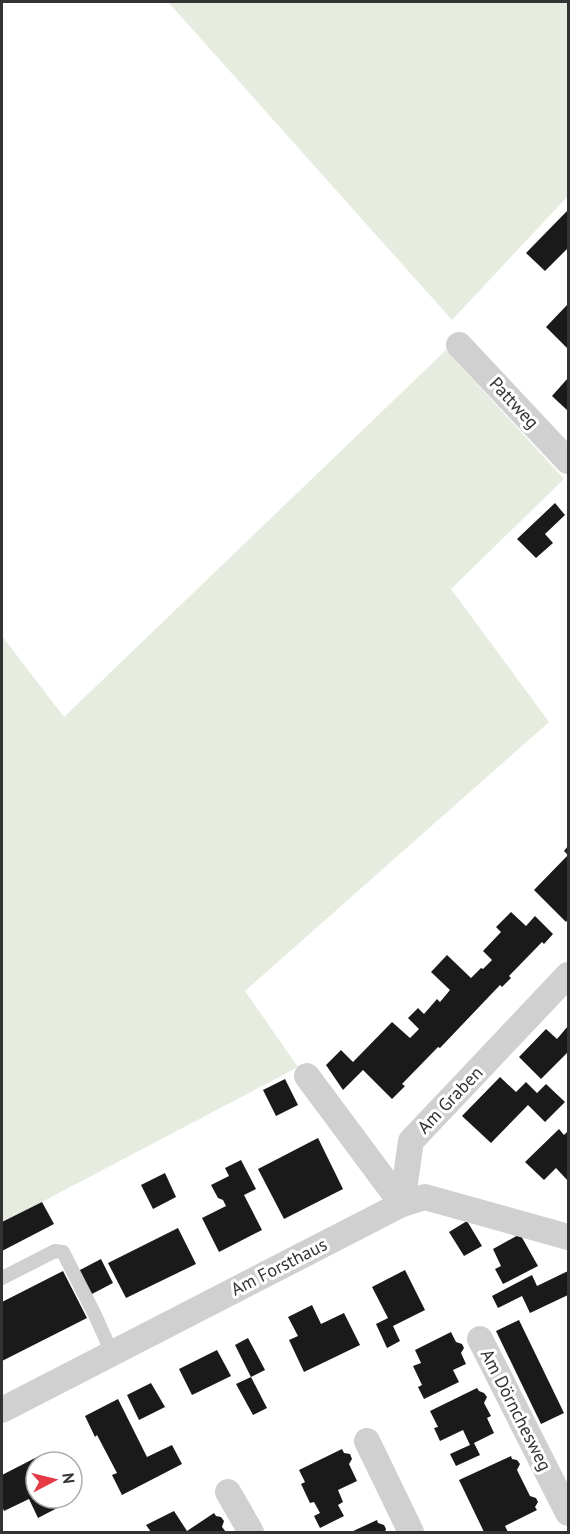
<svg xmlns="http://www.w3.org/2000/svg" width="570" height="1534" font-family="'PT Sans',sans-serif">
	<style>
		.green { fill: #e6ecdf }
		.building { fill: #1a1a1a }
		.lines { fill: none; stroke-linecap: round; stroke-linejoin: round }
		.lane { stroke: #d0d0d0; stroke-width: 14 }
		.street { stroke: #d0d0d0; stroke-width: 26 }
		.labels { text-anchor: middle; stroke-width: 6; stroke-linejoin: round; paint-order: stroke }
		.street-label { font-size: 18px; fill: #333; stroke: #fff }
	</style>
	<rect width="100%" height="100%" fill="#fff"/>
	<g class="green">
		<path d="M 168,2 L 568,2 L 568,196 L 452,320 Z"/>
		<path d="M 446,350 L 564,479 L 451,589 L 549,722 L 245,991 L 298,1067 L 2,1223 L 2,636 L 64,717 Z"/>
	</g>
	<g class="building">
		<path d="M 568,210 L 568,248 L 545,271 L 526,253 Z"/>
		<path d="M 568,304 L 568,349 L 546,327 Z"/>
		<path d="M 568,378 L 568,411 L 552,396 Z"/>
		<path d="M 555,503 L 565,515 L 545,534 L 553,543 L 536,558 L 517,539 Z"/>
		<path d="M 568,846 L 568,919 L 566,922 L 534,890 L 568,855 L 564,851 Z"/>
		<path d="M 511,912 L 526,926 L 535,916 L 553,934 L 544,944 L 542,942 L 509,976 L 511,978 L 502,987 L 500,985 L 440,1048 L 438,1047 L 402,1084 L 405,1086 L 392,1099 L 363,1070 L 343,1090 L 326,1065 L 341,1050 L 353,1062 L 392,1022 L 410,1038 L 419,1029 L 408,1018 L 418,1008 L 424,1014 L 437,999 L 440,1002 L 450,990 L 431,972 L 447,955 L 471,978 L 481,968 L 483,969 L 492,960 L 483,951 L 501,932 L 496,927 Z"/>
		<path d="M 568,1026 L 568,1052 L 541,1079 L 519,1057 L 546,1029 L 557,1039 Z"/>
		<path d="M 500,1077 L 516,1092 L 526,1082 L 537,1093 L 546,1084 L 565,1102 L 545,1122 L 528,1105 L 491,1143 L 462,1116 Z"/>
		<path d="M 285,1079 L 298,1105 L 276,1116 L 263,1090 Z"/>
		<path d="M 559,1129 L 564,1135 L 568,1131 L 568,1181 L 556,1168 L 544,1180 L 525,1162 Z"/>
		<path d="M 318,1138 L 343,1189 L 284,1219 L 258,1169 Z"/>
		<path d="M 241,1160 L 256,1189 L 244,1195 L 262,1230 L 219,1252 L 202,1218 L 226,1206 L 223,1200 L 218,1198 L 211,1185 L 229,1176 L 225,1168 Z"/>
		<path d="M 165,1173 L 176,1197 L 153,1209 L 141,1185 Z"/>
		<path d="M 42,1202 L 54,1224 L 2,1251 L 2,1222 Z"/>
		<path d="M 467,1221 L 482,1246 L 464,1256 L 449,1232 Z"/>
		<path d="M 178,1228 L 196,1264 L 126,1298 L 108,1263 Z"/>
		<path d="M 520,1234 L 538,1266 L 503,1284 L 495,1269 L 501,1266 L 493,1249 Z"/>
		<path d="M 101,1259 L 113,1283 L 90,1295 L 78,1271 Z"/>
		<path d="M 405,1270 L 425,1310 L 393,1326 L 400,1341 L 387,1348 L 376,1324 L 388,1318 L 372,1287 Z"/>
		<path d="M 63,1271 L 87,1318 L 2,1361 L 2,1329 L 3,1328 L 2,1324 L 2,1302 Z"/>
		<path d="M 568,1271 L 568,1295 L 530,1313 L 522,1296 L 498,1308 L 492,1296 L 532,1275 L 537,1286 Z"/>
		<path d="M 312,1305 L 321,1324 L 344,1313 L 360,1345 L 304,1372 L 289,1340 L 298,1336 L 288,1317 Z"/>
		<path d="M 519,1320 L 564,1413 L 541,1424 L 496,1331 Z"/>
		<path d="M 451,1332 L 456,1342 L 462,1344 L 464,1348 L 461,1353 L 466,1364 L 453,1370 L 459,1382 L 424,1399 L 418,1387 L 422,1385 L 413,1366 L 421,1363 L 415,1350 Z"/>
		<path d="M 248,1338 L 265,1370 L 251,1377 L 235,1345 Z"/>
		<path d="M 217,1350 L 231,1376 L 192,1395 L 179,1369 Z"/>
		<path d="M 251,1377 L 267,1408 L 253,1415 L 236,1384 Z"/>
		<path d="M 151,1383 L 165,1407 L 139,1420 L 127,1395 Z"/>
		<path d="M 477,1388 L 479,1391 L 484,1393 L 487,1397 L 484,1403 L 491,1416 L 487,1418 L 494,1433 L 474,1443 L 480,1455 L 456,1466 L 450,1454 L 470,1445 L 463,1430 L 440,1441 L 434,1428 L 438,1427 L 430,1411 Z"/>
		<path d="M 118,1399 L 147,1457 L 172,1445 L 182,1464 L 122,1495 L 112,1475 L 117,1473 L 97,1435 L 95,1437 L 85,1416 Z"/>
		<path d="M 342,1449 L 344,1453 L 350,1454 L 352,1459 L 349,1464 L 357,1481 L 338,1490 L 343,1502 L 338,1505 L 344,1516 L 320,1528 L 314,1516 L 320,1513 L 314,1502 L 310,1503 L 301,1484 L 305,1482 L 299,1470 Z"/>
		<path d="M 39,1456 L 42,1462 L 36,1462 L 36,1498 L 60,1498 L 63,1505 L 38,1518 L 29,1499 L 4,1511 L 2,1506 L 2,1475 Z"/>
		<path d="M 511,1456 L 512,1459 L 517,1460 L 520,1464 L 517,1470 L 530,1496 L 536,1498 L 538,1502 L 535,1507 L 537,1510 L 505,1526 L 508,1532 L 484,1532 L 459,1480 Z"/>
		<path d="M 174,1511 L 187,1531 L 214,1513 L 216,1516 L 221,1517 L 224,1521 L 222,1527 L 226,1532 L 151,1532 L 146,1525 Z"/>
		<path d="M 377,1520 L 378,1523 L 384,1525 L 386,1529 L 385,1532 L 351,1532 Z"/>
	</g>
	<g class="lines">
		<path class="lane" d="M 2,1278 L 55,1251 L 63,1252 L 95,1315 L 112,1353"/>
		<g class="street">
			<path d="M 459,345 L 568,461"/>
			<path d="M 307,1076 L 402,1204"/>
			<path d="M 402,1204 L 411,1141 L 568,975"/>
			<path d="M 480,1339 L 568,1513"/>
			<path d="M 2,1410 L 402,1204 L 425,1197 L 568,1237"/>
			<path d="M 367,1441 L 411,1532"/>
			<path d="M 228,1492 L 251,1532"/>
		</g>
	</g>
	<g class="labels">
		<g class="street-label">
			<text transform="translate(514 403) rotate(47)" y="6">Pattweg</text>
			<text transform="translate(450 1100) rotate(-46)" y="6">Am Graben</text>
			<text transform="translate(279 1267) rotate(-27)" y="6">Am Forsthaus</text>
			<text transform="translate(516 1410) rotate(63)" y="6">Am Dörnchesweg</text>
		</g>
	</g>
	<rect width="570" height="1534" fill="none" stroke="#333333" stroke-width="6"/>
	<g transform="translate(54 1480) rotate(83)"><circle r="28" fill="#ffffff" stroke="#adadad" stroke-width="1.5"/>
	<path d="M0-4.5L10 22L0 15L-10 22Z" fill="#e63946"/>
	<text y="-9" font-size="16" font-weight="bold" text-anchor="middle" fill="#333333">N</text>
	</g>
</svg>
